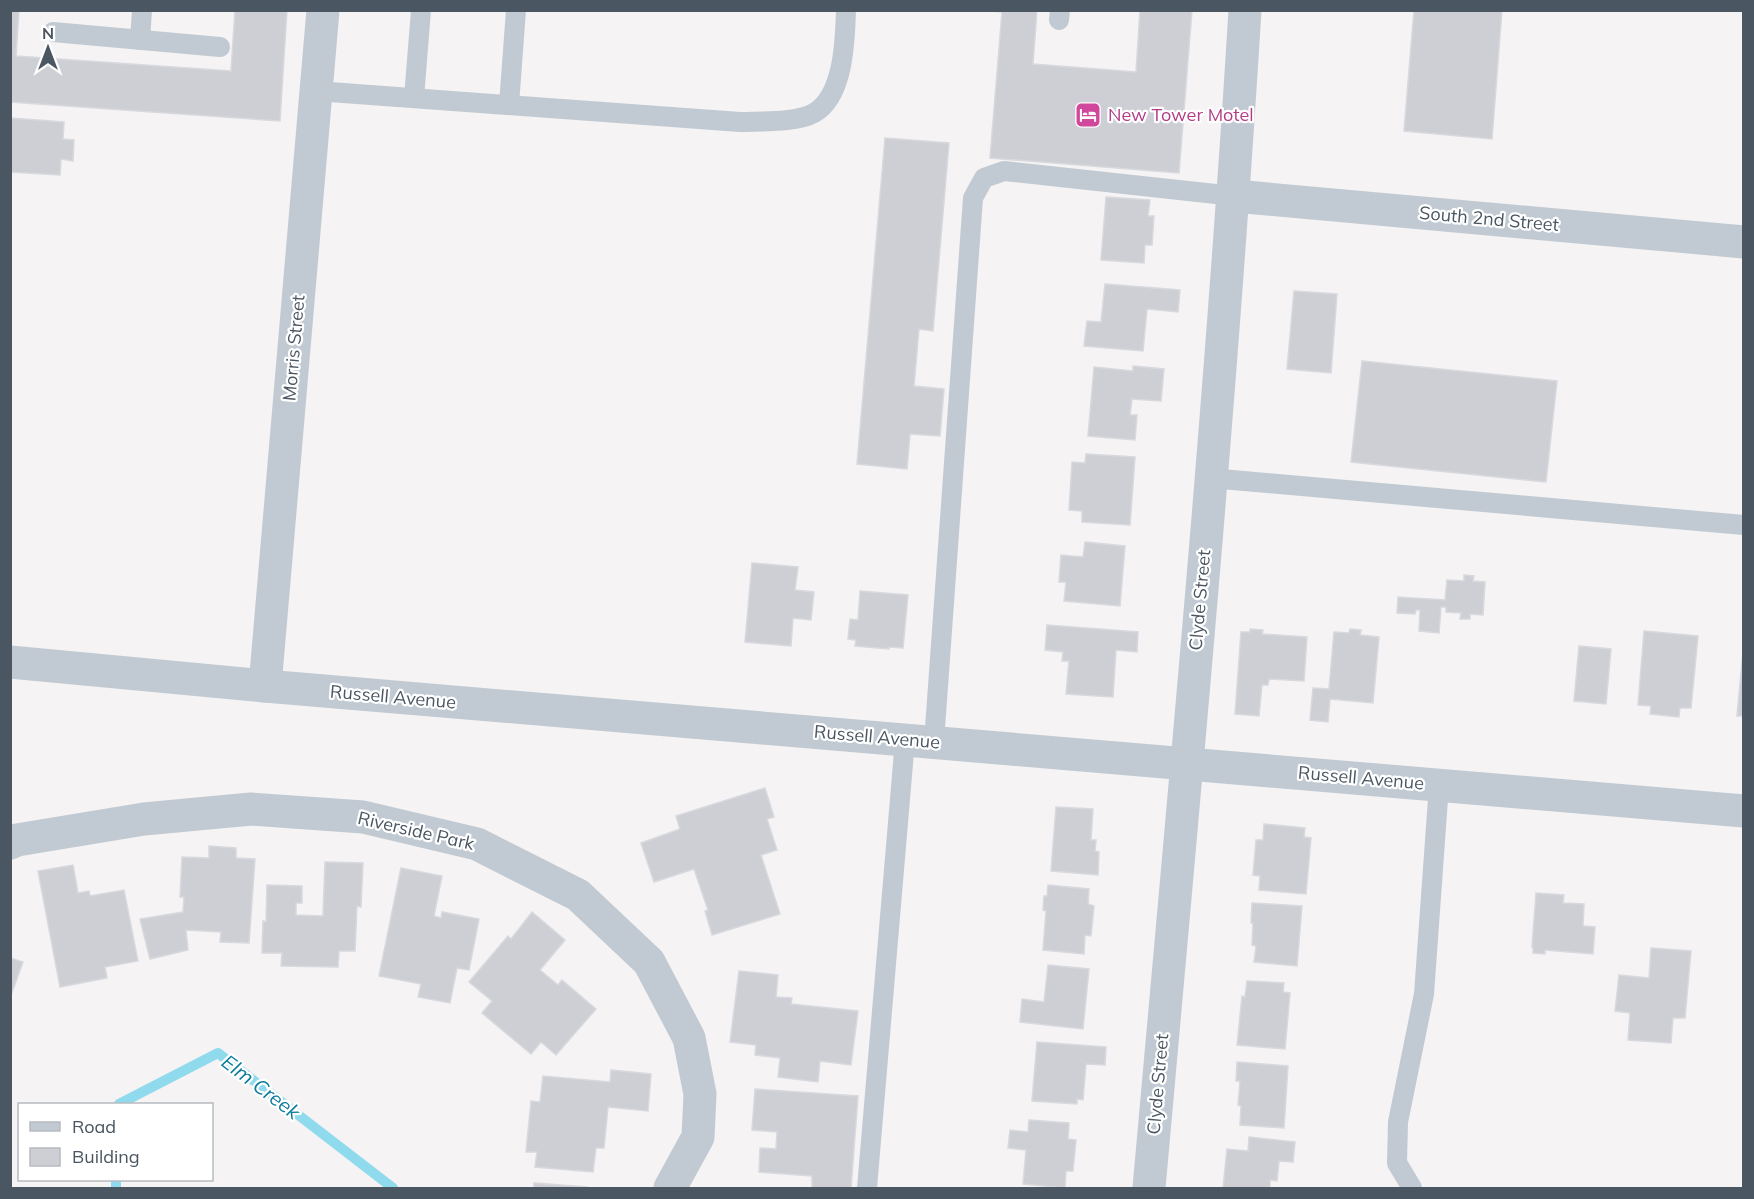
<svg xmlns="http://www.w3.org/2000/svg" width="1754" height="1199" font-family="Mulish,sans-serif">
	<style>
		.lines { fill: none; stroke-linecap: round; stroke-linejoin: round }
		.stream { stroke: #90daee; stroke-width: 10 }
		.building { fill: #cdcfd5; stroke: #d7d9de; stroke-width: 1.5 }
		.lane { stroke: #c1cad2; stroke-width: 20 }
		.street { stroke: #c1cad2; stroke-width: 33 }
		.labels { text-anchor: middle; stroke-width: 4.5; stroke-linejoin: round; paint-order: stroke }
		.hotel-label { font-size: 18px; fill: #b23c85; stroke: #fff; text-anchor: start }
		.street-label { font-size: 18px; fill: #4a5661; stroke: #fff }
		.water-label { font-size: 20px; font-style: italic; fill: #0c7c9b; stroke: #fff }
	</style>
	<rect width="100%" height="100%" fill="#f5f3f3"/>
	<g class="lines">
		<g class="stream">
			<path d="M 119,1104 L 218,1053 L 393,1188"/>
			<path d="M 116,1188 L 116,1180"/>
		</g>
	</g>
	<g class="building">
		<path d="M 10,10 L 19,10 L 16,56 L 231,71 L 235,10 L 287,10 L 280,121 L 10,102 Z"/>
		<path d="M 983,10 L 1037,10 L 1033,64 L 1136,72 L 1140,10 L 1192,10 L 1179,173 L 990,158 L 1002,12 Z"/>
		<path d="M 1414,10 L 1502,10 L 1492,139 L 1404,131 Z"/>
		<path d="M 10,118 L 64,122 L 63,139 L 74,140 L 73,161 L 61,159 L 60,175 L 10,172 Z"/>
		<path d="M 885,138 L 949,143 L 933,331 L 919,329 L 914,386 L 944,389 L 940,436 L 910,434 L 907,469 L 857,464 Z"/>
		<path d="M 1106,197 L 1150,200 L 1148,216 L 1154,216 L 1152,245 L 1145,245 L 1144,263 L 1101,260 Z"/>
		<path d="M 1105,284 L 1180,290 L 1178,312 L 1147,309 L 1143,351 L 1084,346 L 1087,321 L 1101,322 Z"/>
		<path d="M 1294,291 L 1337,294 L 1331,373 L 1287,369 Z"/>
		<path d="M 1362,361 L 1557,381 L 1546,482 L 1351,462 Z"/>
		<path d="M 1133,366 L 1164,369 L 1161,401 L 1132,399 L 1130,415 L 1137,415 L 1135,440 L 1088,436 L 1094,367 L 1133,371 Z"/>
		<path d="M 1086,454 L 1135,457 L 1130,525 L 1082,522 L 1082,511 L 1069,510 L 1072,462 L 1085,463 Z"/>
		<path d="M 1085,542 L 1125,546 L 1120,606 L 1064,601 L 1066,582 L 1059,582 L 1061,555 L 1083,557 Z"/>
		<path d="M 752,563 L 798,567 L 795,590 L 814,592 L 811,620 L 793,618 L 791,646 L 745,642 Z"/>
		<path d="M 1464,575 L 1474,576 L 1473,581 L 1485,582 L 1483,615 L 1470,614 L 1470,619 L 1460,619 L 1461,613 L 1446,612 L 1446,607 L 1441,607 L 1439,633 L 1419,631 L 1420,610 L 1416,610 L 1415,614 L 1397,613 L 1398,597 L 1445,600 L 1447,580 L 1464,581 Z"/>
		<path d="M 860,591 L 908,595 L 903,648 L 889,647 L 889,649 L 855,646 L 856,640 L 848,639 L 850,619 L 858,620 Z"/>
		<path d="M 1047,625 L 1138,632 L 1137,652 L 1116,650 L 1113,697 L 1066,694 L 1069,661 L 1062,661 L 1063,652 L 1045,650 Z"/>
		<path d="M 1250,629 L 1263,630 L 1262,634 L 1307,637 L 1304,681 L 1269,679 L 1268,685 L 1262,685 L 1259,716 L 1235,714 L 1241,632 L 1250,632 Z"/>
		<path d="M 1350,629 L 1361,630 L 1360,635 L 1379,637 L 1373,703 L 1330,699 L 1328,722 L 1310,720 L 1313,688 L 1329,689 L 1334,632 L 1349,633 Z"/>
		<path d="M 1644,631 L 1698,636 L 1691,708 L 1680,708 L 1679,717 L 1650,714 L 1651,706 L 1638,705 Z"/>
		<path d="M 1744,641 L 1744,716 L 1737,716 Z"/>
		<path d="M 1579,646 L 1611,649 L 1606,704 L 1574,701 Z"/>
		<path d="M 765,788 L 774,817 L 767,819 L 777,850 L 761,855 L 780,914 L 712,935 L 705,911 L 708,910 L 694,869 L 654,882 L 641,843 L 680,829 L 676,816 Z"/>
		<path d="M 1056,807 L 1093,809 L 1091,840 L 1096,840 L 1095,851 L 1099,852 L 1098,875 L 1051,871 Z"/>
		<path d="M 1264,824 L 1305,828 L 1304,837 L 1311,838 L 1306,894 L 1259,890 L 1260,876 L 1253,875 L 1256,840 L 1263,840 Z"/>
		<path d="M 209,846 L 236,848 L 236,858 L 255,859 L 249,943 L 220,942 L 221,932 L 186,930 L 188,950 L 150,959 L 140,919 L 183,912 L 184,897 L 180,897 L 182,857 L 209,858 Z"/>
		<path d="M 325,862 L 363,863 L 361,907 L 357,906 L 355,951 L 339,951 L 338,967 L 281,966 L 282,953 L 262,953 L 263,921 L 266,922 L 267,885 L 302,886 L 302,903 L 296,903 L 296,915 L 323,916 Z"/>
		<path d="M 73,865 L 78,893 L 89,891 L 90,896 L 124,890 L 138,961 L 105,967 L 107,978 L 60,987 L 38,871 Z"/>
		<path d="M 401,868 L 442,876 L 434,916 L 441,918 L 442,912 L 479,919 L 469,970 L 457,968 L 450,1003 L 418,997 L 421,984 L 379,976 Z"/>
		<path d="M 1048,885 L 1089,889 L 1088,904 L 1094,906 L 1091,936 L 1085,935 L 1084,954 L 1043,950 L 1046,911 L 1043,910 L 1044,896 L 1047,896 Z"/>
		<path d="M 1536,893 L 1564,895 L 1563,903 L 1584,904 L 1583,926 L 1595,927 L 1593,954 L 1545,950 L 1545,954 L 1533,953 L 1533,947 L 1532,947 Z"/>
		<path d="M 1252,903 L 1302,906 L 1297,966 L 1254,962 L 1256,946 L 1252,945 L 1253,923 L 1251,923 Z"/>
		<path d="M 532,912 L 565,940 L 540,970 L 558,985 L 562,980 L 596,1009 L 556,1055 L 541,1042 L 531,1054 L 482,1013 L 492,1001 L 469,982 L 508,936 L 511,939 Z"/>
		<path d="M 1651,948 L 1691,951 L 1685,1018 L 1673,1018 L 1671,1043 L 1628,1040 L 1630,1013 L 1615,1011 L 1619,975 L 1649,978 Z"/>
		<path d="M 10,958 L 23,962 L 10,998 Z"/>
		<path d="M 1048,965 L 1089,969 L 1083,1029 L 1020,1022 L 1022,999 L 1044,1002 Z"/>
		<path d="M 739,971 L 778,975 L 776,997 L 792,998 L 791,1004 L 858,1011 L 851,1065 L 820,1061 L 818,1082 L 778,1077 L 780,1058 L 755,1055 L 756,1045 L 730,1042 Z"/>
		<path d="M 1247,981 L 1284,983 L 1283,992 L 1290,993 L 1285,1049 L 1237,1045 L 1242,996 L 1245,997 Z"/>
		<path d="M 1037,1042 L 1106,1047 L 1105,1065 L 1086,1064 L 1083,1100 L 1077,1099 L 1077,1104 L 1032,1101 Z"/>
		<path d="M 1237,1062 L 1288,1066 L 1284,1128 L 1240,1125 L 1241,1106 L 1238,1105 L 1240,1081 L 1236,1081 Z"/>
		<path d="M 611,1070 L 651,1074 L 648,1111 L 608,1107 L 604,1148 L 596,1148 L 593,1172 L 535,1167 L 537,1152 L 526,1152 L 531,1101 L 540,1102 L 543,1076 L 610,1082 Z"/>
		<path d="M 755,1089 L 858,1096 L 851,1188 L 812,1188 L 812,1176 L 759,1172 L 760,1148 L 776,1149 L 777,1132 L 752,1130 Z"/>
		<path d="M 1029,1120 L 1069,1123 L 1068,1139 L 1076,1140 L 1073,1171 L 1066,1171 L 1065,1188 L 1023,1184 L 1026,1150 L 1008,1148 L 1010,1130 L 1028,1132 Z"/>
		<path d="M 1249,1137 L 1295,1142 L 1293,1162 L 1279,1161 L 1277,1181 L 1270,1180 L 1270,1188 L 1223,1188 L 1227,1149 L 1248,1151 Z"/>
		<path d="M 534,1183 L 587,1187 L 587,1188 L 534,1188 Z"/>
	</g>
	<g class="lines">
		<g class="lane">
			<path d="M 1059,20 L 1060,10"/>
			<path d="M 53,32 L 220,47"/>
			<path d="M 140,40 L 142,10"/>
			<path d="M 316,91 L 740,122 C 761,121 796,123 814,113 C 844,96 845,40 846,10"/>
			<path d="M 414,98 L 421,10"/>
			<path d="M 509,105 L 516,10"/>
			<path d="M 1210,478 L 1744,525"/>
			<path d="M 934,742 L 973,198 L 984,178 L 1004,171 L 1234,196"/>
			<path d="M 867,1188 L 905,740"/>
			<path d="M 1412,1188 L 1397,1163 L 1398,1122 L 1424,994 L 1439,785"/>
		</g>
		<g class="street">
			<path d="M 1234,196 L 1744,242"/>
			<path d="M 10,662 L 265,686 L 1744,811"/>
			<path d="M 265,686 L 323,10"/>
			<path d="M 10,843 L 17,840 L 144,819 L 251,809 L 363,817 L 477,844 L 578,895 L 649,962 L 689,1038 L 700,1094 L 698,1137 L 670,1188"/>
			<path d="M 1149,1188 C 1184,796 1221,404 1245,10"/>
		</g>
	</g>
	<defs>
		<g id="hotel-square" transform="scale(1.35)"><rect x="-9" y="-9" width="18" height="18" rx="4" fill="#d1479c" stroke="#fff"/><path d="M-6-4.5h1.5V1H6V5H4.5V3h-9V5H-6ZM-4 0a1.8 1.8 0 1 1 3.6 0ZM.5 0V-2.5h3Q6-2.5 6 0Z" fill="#fff"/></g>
	</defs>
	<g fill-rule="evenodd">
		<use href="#hotel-square" x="1088" y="115"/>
	</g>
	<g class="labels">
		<g class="hotel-label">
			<text x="1108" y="121">New Tower Motel</text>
		</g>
		<g class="street-label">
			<text transform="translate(1489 219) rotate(5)" y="6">South 2nd Street</text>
			<text transform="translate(294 348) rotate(-85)" y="6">Morris Street</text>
			<text transform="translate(1200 600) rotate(-85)" y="6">Clyde Street</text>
			<text transform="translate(393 697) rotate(5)" y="6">Russell Avenue</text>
			<text transform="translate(877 737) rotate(5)" y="6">Russell Avenue</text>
			<text transform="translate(1361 778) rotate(5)" y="6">Russell Avenue</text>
			<text transform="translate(416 831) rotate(13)" y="6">Riverside Park</text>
			<text transform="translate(1158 1084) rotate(-85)" y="6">Clyde Street</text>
		</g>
		<g class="water-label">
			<text transform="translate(261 1087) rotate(37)" y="7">Elm Creek</text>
		</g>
	</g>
	<rect width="1754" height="1199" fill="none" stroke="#4a5661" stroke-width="24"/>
	<rect x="18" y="1103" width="195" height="78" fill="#ffffff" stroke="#b7bbc0" stroke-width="1.5"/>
	<rect x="30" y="1122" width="30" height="9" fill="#c1cad2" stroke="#b7bbc0" stroke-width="1.5"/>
	<text x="72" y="1133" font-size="18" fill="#4a5661">Road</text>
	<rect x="30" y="1148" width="30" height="18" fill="#cdcfd5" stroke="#b7bbc0" stroke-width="1.5"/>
	<text x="72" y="1163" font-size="18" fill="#4a5661">Building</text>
	<g transform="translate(48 48)" stroke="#ffffff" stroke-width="4.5" paint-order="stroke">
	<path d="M0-4.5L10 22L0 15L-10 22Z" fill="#4a5661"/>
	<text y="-9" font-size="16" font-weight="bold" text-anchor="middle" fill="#4a5661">N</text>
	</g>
</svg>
